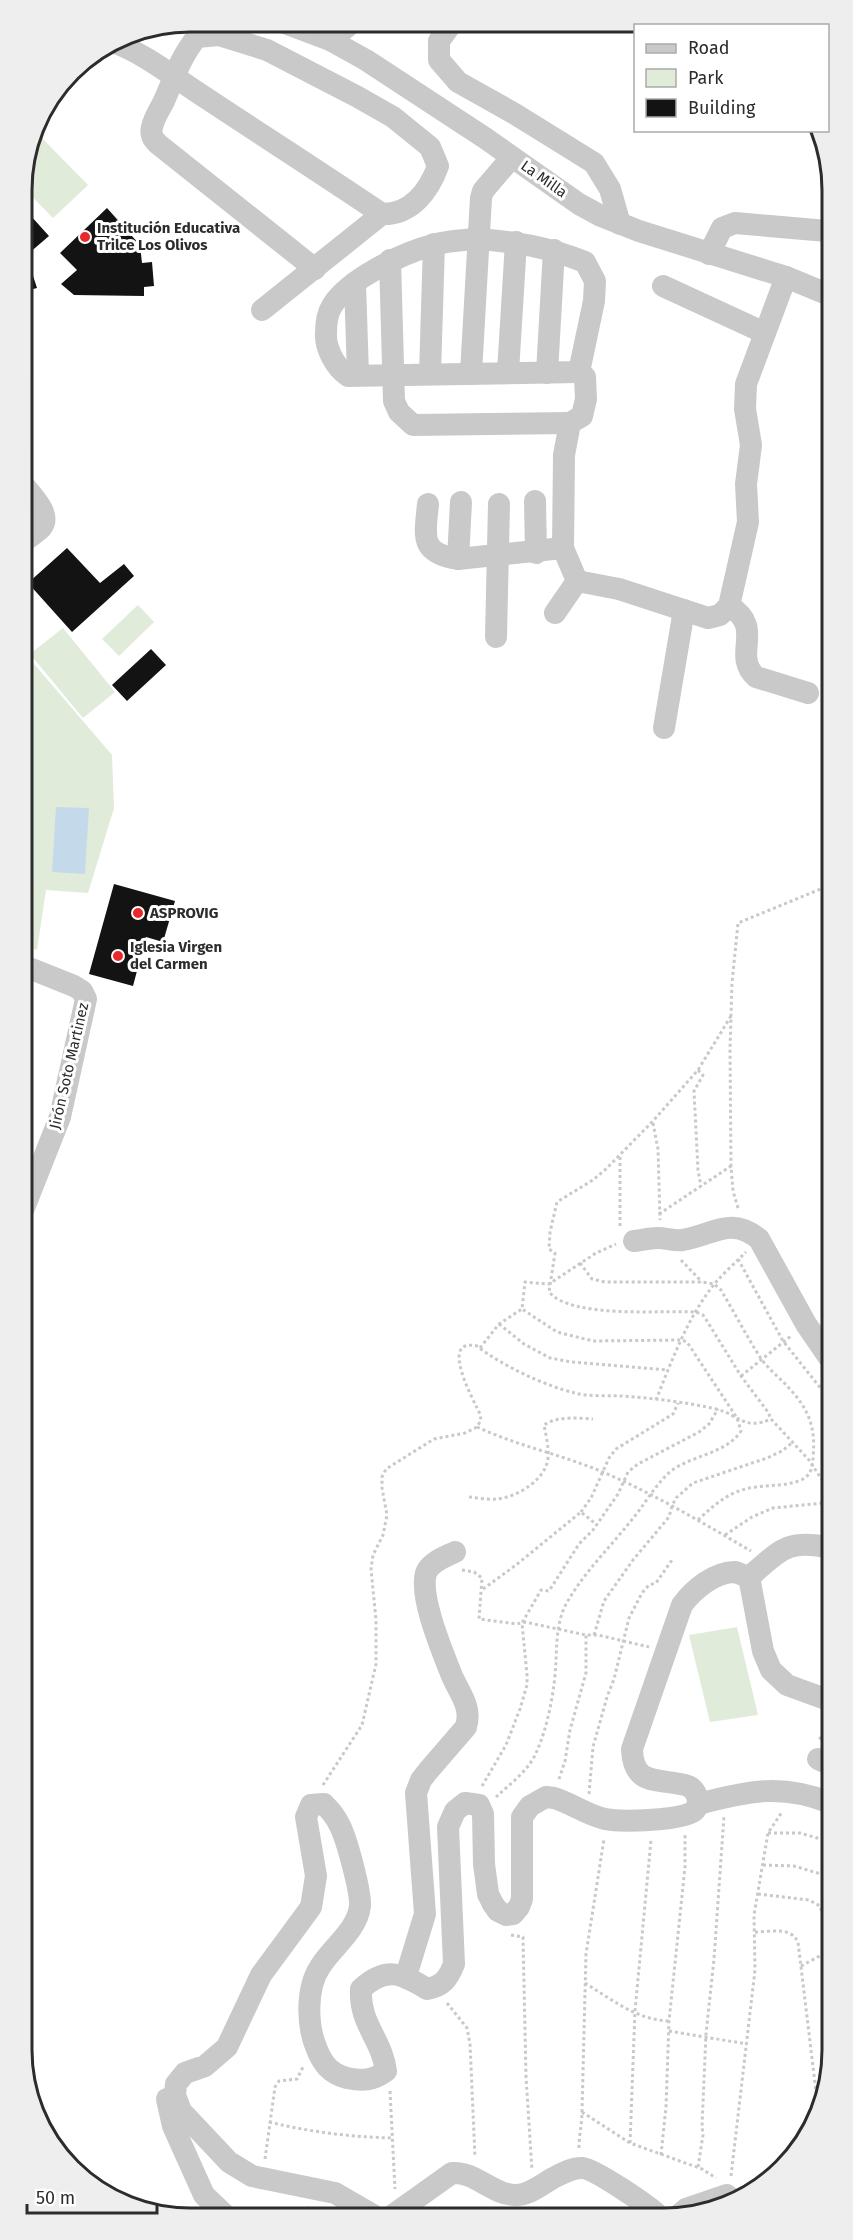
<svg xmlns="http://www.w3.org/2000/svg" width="853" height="2240" font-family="'Fira Sans',sans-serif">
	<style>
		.green { fill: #e1ebd9 }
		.water { fill: #c4daeb }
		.building { fill: #131313 }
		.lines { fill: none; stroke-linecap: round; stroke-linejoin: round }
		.path { stroke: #c9c9c9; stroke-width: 3; stroke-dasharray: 3 3; stroke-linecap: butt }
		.minor { stroke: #c9c9c9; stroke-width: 22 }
		.poi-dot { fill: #e8292b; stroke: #fff; stroke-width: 2 }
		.labels { text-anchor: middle; stroke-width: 6; stroke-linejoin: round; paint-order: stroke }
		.street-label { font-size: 15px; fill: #2c2c2c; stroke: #fff }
		.poi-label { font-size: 15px; font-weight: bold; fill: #2c2c2c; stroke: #fff; text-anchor: start }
		.rim { fill: none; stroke: #2c2c2c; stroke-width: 3 }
	</style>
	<rect width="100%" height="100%" fill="#fff"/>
	<g class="green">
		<path d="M 34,130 L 88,185 L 53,218 L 21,185 L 21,178 Z"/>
		<path d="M 138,605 L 154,622 L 119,656 L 102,639 Z"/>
		<path d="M 63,628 L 115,692 L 83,718 L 30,654 Z"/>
		<path d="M 23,651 L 112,755 L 114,808 L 88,893 L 46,890 L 37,950 L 24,946 Z"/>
		<path d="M 737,1627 L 758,1715 L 710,1722 L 689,1635 Z"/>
	</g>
	<path class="water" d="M 56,807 L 89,808 L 85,874 L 52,872 Z"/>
	<g class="building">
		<path d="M 21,205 L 49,236 L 28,254 L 25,251 L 37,288 L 22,292 L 22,251 L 24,251 L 22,248 Z"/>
		<path d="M 107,208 L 140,245 L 142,263 L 152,262 L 154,286 L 144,287 L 144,296 L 74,295 L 61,284 L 77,270 L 60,253 Z"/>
		<path d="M 67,548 L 100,583 L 124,564 L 134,576 L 72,632 L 28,583 Z"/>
		<path d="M 151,649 L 166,665 L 127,701 L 112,685 Z"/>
		<path d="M 114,884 L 175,901 L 163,942 L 146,937 L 133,986 L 89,974 Z"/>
	</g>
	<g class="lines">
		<g class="path">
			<path d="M 731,1016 L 698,1070 L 653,1121 L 606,1169 L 593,1180 L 557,1202 L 550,1232 L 549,1249 L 555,1253 L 549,1292 C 572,1319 661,1310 696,1312 L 703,1315 L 707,1321 L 741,1376 L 768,1412 L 771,1419"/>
			<path d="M 698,1070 L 703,1075 L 694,1091 L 698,1170 L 701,1186"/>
			<path d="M 653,1123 L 658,1149 L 660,1220"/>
			<path d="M 738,1208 L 733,1191 L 731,1166 L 730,1048 L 732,983 L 738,923 L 828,886"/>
			<path d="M 659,1214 L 731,1166"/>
			<path d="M 620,1226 L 620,1155"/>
			<path d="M 738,1259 L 783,1341 L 822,1390 L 830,1404"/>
			<path d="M 681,1260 L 702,1282"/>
			<path d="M 580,1263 L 592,1279 L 605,1282 L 702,1282 L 714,1284 L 721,1290 C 734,1312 746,1335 760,1357 C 768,1369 779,1377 788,1387 C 809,1409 816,1428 813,1457 C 813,1466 811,1476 801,1480 C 787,1486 771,1485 756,1487 C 731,1490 716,1503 698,1520"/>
			<path d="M 499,1324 L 524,1344 L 550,1358 L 571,1362 L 668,1370"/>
			<path d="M 480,1348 L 499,1324 L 522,1309 L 525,1282 L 549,1284 L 596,1253 L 616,1244"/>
			<path d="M 741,1376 L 791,1336"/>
			<path d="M 822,1390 L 830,1386"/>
			<path d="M 656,1400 C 672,1360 688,1316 716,1282 C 725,1272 736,1262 746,1252"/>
			<path d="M 477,1427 C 516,1445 558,1454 598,1470 C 651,1492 701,1522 751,1551"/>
			<path d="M 469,1497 C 478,1498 488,1500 497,1499 C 517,1497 546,1480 548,1458 C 549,1448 546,1435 544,1425 C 557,1416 577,1418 593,1419"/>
			<path d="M 581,1512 L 591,1498 L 609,1458 L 616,1449 L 673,1414 L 678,1403"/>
			<path d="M 725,1535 L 752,1517 L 773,1508 L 823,1503 L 830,1500"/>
			<path d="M 462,1570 L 474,1572 L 482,1578 L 479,1619 L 517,1624 L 525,1622 L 586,1635 L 598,1635 L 649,1647"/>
			<path d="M 483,1589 L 516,1565 L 581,1512 L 597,1525"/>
			<path d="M 594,1635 L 604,1601 L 633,1560 L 669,1517 L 672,1506 L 676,1498 L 693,1483 L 767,1458 L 782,1451 L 793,1442"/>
			<path d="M 819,1739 L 831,1730"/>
			<path d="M 559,1779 L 565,1761 L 570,1730 L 586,1673 L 586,1635"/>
			<path d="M 323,1785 L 362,1725 L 376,1664 L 376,1620 L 371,1569 L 373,1555 L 383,1535 L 387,1515 L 382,1488 L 382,1477 L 386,1469 L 434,1439 L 465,1433 L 477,1427 L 481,1420 L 480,1414 C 474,1401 438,1337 477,1346 C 501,1365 545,1386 575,1393 C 589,1397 606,1395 621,1396 C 652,1398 685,1402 716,1409 C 740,1415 744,1431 771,1419 L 809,1460 L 830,1492"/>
			<path d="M 482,1786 L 506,1745 L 520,1709 L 527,1685 L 527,1675 L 522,1623 L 541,1590 L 549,1591 L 579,1544 L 593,1530 L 618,1494 L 628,1472 L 638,1464 L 699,1432 L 709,1424 L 718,1409"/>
			<path d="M 589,1794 L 593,1747 L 607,1697 L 614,1679 L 629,1618 L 642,1593 L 649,1585 L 656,1583 L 672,1560"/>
			<path d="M 496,1797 C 510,1784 528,1771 536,1753 C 548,1727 555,1689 556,1660 C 557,1638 557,1618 569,1599 C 587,1569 613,1544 634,1517 C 647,1501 655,1485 671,1471 C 692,1455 726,1454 741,1431 L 737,1418 L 687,1342 L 682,1340 L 593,1341 L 557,1332 L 522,1309"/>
			<path d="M 768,1833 L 800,1833 L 831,1842"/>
			<path d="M 763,1865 L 794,1866 L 831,1877"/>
			<path d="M 758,1894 L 809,1900 L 820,1906 L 831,1940"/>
			<path d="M 824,1915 L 831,1911"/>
			<path d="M 755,1932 C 771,1932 790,1926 798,1942 L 817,2100"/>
			<path d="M 511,1935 L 523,1937 L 526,2077 L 532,2170"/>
			<path d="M 801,1966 L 831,1950"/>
			<path d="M 585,1983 C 611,1999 637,2020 669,2021"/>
			<path d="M 447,2003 L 467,2028 L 470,2044 L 475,2157"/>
			<path d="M 669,2031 L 747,2044"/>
			<path d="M 390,2091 L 395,2189"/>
			<path d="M 582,2112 L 630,2143 L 702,2169 L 716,2178"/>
			<path d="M 269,2122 C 310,2132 351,2137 393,2138"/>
			<path d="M 630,2143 L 635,2011 L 651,1840"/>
			<path d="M 579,2148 C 579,2135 582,2124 582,2112 L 586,1954 L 604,1839"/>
			<path d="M 661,2155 L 666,2107 L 669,2021 L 685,1867 L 685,1834"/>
			<path d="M 265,2159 L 275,2087 L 279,2081 L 297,2079 L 303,2067"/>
			<path d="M 698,2167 L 703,2135 L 702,2126 L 706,2034 L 714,1959 L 724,1816"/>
			<path d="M 731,2176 L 755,1970 L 754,1915 L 768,1833 L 782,1812"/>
			<path d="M 745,2186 L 793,2157"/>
			<path d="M 305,2215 L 309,2206"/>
		</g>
		<g class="minor">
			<path d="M 282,22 L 330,40 L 366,60 L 485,138 L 579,204 L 601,216 L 639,231 L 786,277 L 827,294"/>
			<path d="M 452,23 L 439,41 L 439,60 L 458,82 L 515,114 L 594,163 L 610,189 L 620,224"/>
			<path d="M 330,40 L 353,22"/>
			<path d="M 113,42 C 146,54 176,79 206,98 C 265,137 324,175 382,214 C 411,215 429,191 438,166 L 430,147 L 393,117 L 356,96 L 267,50 L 219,35 L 197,37 C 181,56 174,78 164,101 C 160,109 154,118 152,127 C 150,135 153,139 158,144 L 315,269"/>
			<path d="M 478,239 C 518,242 547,247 585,262 L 595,281 L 594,301 L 579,372 L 348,376 C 335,367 325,348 326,333 C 326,323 327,314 332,306 C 348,279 403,253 433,245 C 447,241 463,240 478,239 Z"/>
			<path d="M 709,254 L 722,228 L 735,223 L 827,231"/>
			<path d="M 390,260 L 394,401 L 399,412 L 413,425 L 570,423"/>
			<path d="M 355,283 L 358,375"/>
			<path d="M 663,286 L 765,333"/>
			<path d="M 262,310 L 382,214"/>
			<path d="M 508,372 L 516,242"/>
			<path d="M 471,373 L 481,198 L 483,191 L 512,157"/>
			<path d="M 547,373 L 554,250"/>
			<path d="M 430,374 L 434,244"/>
			<path d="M 22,483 C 30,494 53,514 41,528 C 36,533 28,538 22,543"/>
			<path d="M 535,501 L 536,553"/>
			<path d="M 461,502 L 458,559 L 563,548"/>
			<path d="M 428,504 C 425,536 419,553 458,559"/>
			<path d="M 577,581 L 619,589 L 708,618 L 720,615 L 729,606 L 748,522 L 746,484 L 751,445 L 745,409 L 746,384 L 786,277"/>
			<path d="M 729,606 C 766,628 731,654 756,677 L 808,693"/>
			<path d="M 555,613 L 577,581 L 563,548 L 564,455 L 570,423 L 582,416 L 586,399 L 585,377 L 579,372"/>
			<path d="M 496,637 L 499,504"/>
			<path d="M 664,728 L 684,610"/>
			<path d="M 24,966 L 74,986 L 82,991 L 86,999 L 60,1117 L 24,1208"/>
			<path d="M 634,1241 C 642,1240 650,1238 658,1238 C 666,1238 674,1241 682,1240 C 712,1236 730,1215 759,1239 L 806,1324 L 830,1359"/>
			<path d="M 749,1577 L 763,1651 L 771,1670 L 787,1685 L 831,1701"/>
			<path d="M 749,1577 C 780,1551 787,1538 830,1548"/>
			<path d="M 818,1759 L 831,1765"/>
			<path d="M 698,1804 C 747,1791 782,1783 831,1803"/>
			<path d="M 406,1976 L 425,1914 L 416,1793 L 421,1780 L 428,1771 L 466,1727 C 472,1707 460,1694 452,1676 C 443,1653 419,1597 426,1573 C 430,1562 445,1557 455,1552"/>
			<path d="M 167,2099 L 173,2126 L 204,2195 L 226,2216"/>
			<path d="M 681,2213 L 686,2209 L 727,2195"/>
			<path d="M 373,2215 L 335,2193 L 252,2176 L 229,2162 L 181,2111 L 175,2095 L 176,2084 L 185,2073 L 205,2066 L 227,2047 L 261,1975 L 311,1907 L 316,1876 L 306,1817 L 311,1805 L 324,1804 C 331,1811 336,1817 340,1826 C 347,1840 361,1892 360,1906 C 357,1931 332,1947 320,1967 C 306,1988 307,2025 316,2047 C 322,2063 330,2074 347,2078 C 363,2081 372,2081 386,2071 C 382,2039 359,2024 361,1989 C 386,1966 401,1973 427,1989 C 443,1986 448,1979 454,1964 L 448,1827 L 455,1811 L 465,1803 L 479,1805 L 483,1814 L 484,1864 L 488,1894 L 493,1904 L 498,1911 L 506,1915 L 513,1914 L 519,1907 L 522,1899 L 522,1817 L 530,1806 L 546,1797 L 554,1798 C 571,1803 587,1815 605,1819 C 619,1822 686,1821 695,1810 C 702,1801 695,1787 685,1785 C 659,1778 633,1787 632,1749 L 682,1605 C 693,1590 714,1572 735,1572 C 739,1573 744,1576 749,1577"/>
			<path d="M 393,2215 L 452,2173 C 475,2171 492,2195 516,2195 C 529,2195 541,2185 553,2178 C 561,2174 573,2167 583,2168 C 596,2170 646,2204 657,2214"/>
		</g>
	</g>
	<g class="poi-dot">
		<circle cx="85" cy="237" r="6"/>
		<circle cx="138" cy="913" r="6"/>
		<circle cx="118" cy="956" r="6"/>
	</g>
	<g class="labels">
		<g class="street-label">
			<text transform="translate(544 179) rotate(35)" y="5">La Milla</text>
			<text transform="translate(69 1066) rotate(-77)" y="5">Jirón Soto Martinez</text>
		</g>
		<g class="poi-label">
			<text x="97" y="233">Institución Educativa<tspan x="97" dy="17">Trilce Los Olivos</tspan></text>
			<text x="150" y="918">ASPROVIG</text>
			<text x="130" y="952">Iglesia Virgen<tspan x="130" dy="17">del Carmen</tspan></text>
		</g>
	</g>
	<path d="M0 0H853V2240H0ZM190 32H664A158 158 0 0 1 822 190V2050A158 158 0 0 1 664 2208H190A158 158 0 0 1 32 2050V190A158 158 0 0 1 190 32Z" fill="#eee" fill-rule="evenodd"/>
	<path class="rim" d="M190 32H664A158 158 0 0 1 822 190V2050A158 158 0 0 1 664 2208H190A158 158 0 0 1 32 2050V190A158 158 0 0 1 190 32Z"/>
	<rect x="634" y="24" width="195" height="108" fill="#ffffff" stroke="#ababab" stroke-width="1.5"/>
	<rect x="646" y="44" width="30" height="9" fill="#c9c9c9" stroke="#ababab" stroke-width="1.5"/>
	<text x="688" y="54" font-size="18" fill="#2c2c2c">Road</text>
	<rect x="646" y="69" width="30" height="18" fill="#e1ebd9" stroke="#ababab" stroke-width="1.5"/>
	<text x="688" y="84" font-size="18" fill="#2c2c2c">Park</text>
	<rect x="646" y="99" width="30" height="18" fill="#131313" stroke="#ababab" stroke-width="1.5"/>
	<text x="688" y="114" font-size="18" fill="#2c2c2c">Building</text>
	<path d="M27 2204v9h130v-9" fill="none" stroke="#2c2c2c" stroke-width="3"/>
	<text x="36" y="2204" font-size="18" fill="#2c2c2c" stroke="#ffffff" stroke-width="4.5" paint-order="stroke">50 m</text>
</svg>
